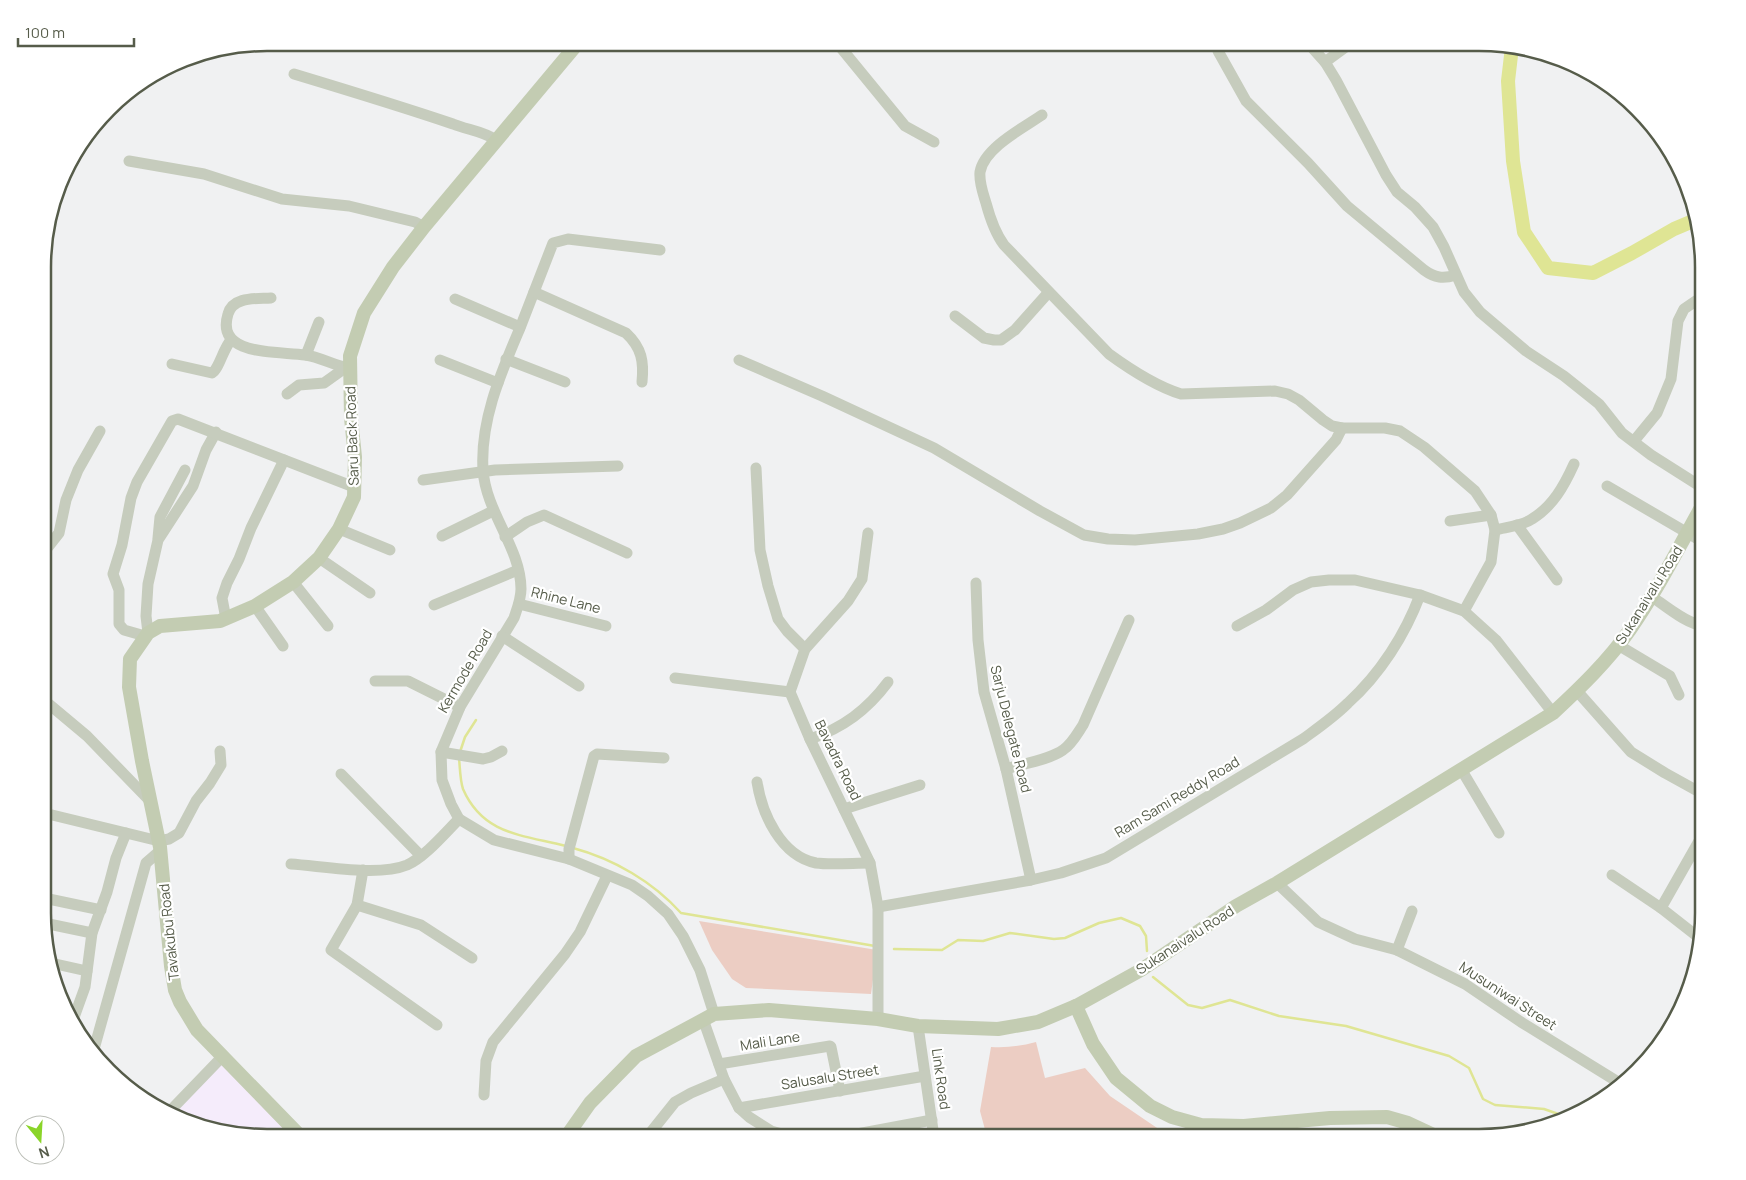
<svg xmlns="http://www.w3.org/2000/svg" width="1746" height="1180" font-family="Manrope,sans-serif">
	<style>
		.commercial { fill: #f5ecfb }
		.green { fill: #eccdc3 }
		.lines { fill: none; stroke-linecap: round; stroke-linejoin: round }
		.stream { stroke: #dfe594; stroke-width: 2.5 }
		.river { stroke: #dfe594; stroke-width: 14 }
		.minor { stroke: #c6ccbd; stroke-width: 11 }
		.major { stroke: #c3ccb2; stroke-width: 14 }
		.labels { text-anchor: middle; stroke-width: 4.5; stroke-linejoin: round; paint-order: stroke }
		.street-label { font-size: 14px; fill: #565c4a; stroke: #fff }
		.rim { fill: none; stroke: #565c4a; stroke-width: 2.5 }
	</style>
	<rect width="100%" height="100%" fill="#f0f1f2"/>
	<path class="commercial" d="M 222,1057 L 301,1137 L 252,1137 L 194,1126 L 169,1112 Z"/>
	<g class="green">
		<path d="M 699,921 L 877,950 L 871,994 L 746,988 L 732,979 L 712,950 Z"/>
		<path d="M 1036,1042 L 1045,1078 L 1085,1068 L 1110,1096 L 1163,1132 L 1178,1136 L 1177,1137 L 987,1137 L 980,1111 L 991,1047 C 1007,1048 1021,1046 1036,1042 Z"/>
	</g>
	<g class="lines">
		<g class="stream">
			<path d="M 460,752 L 465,737 L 476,720"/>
			<path d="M 459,758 C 460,768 460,780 463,789 C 483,835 523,835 566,846"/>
			<path d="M 573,848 C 614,859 653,882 681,913 L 875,946"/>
			<path d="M 894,949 L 942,950 L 958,940 L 983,941 L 1010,933 L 1054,939 L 1065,938 L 1099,923 L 1121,918 L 1140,926 L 1146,936 L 1147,951"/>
			<path d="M 1153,977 L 1188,1005 L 1202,1008 L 1230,1000 L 1279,1016 L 1346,1026 L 1449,1056 L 1469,1068 L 1483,1099 L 1495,1105 L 1544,1109 L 1564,1116 L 1564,1118"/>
		</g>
		<path class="river" d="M 1512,47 L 1508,81 L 1513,161 L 1524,232 L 1548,268 L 1593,273 L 1632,253 L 1674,229 L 1693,221"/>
		<g class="minor">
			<path d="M 837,43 L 905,126 L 934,142"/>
			<path d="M 1308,43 L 1325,62 L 1336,80 L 1386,175 L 1397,192 L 1415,207 L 1433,227 L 1444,247 L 1464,292 L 1480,312 L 1526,351 L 1564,376 L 1599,404 L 1622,433 L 1651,455 L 1703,488"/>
			<path d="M 1218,51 L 1246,101 L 1308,163 L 1347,206 L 1424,270 C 1435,278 1443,279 1456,275"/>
			<path d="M 1325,62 L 1351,43"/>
			<path d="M 294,74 C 347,90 400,106 453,124 C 468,130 483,131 496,140"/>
			<path d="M 1042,115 C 1023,128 984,148 980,172 C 979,183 983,193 986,203 C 990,218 995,233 1004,245 L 1109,354 C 1131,370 1155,386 1181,394 L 1275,391 L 1288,394 L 1299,400 L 1323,420 L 1332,426 L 1342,428 L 1385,428 L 1400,431 L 1424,447 L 1475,491 L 1491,515 L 1495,530 L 1491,562 L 1464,611"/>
			<path d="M 129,161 L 204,174 L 282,199 L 349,206 L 415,222 L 424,227"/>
			<path d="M 660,250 L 568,239 L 553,243 C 542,271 531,300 520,328 C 501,373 480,420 483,470 C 486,513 521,548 521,589 C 521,599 517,609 514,618 L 460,707 L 441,752 L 442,780 L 451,804 L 459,819 L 494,840 L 569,859 L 632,885 L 648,896 L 668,914 L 683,936 L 700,970 L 714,1014"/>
			<path d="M 534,292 L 626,333 C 642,348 644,362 642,382"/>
			<path d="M 271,298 C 257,299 233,296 228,314 C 215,357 279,351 305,355 C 321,357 334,366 349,368"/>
			<path d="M 455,299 L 520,327"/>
			<path d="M 955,316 L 984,338 L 994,340 L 1001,340 L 1015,330 L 1048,293"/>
			<path d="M 306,355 L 319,322"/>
			<path d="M 506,359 L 565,382"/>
			<path d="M 440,360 L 498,383"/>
			<path d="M 739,360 L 822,396 L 934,448 L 1040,511 L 1084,535 L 1108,539 L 1135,540 L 1198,534 L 1223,529 L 1240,523 L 1271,508 L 1287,495 L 1336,440 L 1342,428"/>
			<path d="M 172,364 L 212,373 C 219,369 223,349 231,340"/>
			<path d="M 287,394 L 299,385 L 324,383 L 345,368"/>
			<path d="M 1634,441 L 1657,413 L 1671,379 L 1678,321 L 1684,309 L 1703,296"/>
			<path d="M 756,468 L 760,550 L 768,586 L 778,619 L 787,631 L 805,649"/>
			<path d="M 423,480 L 495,470 L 618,466"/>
			<path d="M 1607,486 L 1703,542"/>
			<path d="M 1450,521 L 1491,515"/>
			<path d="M 1517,525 L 1557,580"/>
			<path d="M 339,529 L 390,550"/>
			<path d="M 1495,530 C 1507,527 1522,526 1532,519 C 1553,506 1564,486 1574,464"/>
			<path d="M 868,533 L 862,579 L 848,601 L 805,649 L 790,692 L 810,739 L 870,863 L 878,907 L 878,1019"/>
			<path d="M 442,536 L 493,511"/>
			<path d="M 505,537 L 527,522 L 544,515 L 627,553"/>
			<path d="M 158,538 L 160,517 L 185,470"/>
			<path d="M 44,549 L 48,547 L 59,533 L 66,500 L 78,470 L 100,431"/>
			<path d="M 319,558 L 370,593"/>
			<path d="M 293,582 L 328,626"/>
			<path d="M 976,583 L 978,640 L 984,692 L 1006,769 L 1031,880"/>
			<path d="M 1651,596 C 1663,604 1689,626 1703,625"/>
			<path d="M 519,604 L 606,626"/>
			<path d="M 434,605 L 518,570"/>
			<path d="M 255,606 L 283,646"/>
			<path d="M 226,619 L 222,598 L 227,583 L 239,559 L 251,528 L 284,460"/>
			<path d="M 1237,626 L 1266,610 L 1293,590 L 1311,582 L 1329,580 L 1355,580 L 1420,595 L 1464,611 L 1496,640 L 1553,713"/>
			<path d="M 148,633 L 146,616 L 148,584 L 158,540 L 193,486 L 206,450 L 216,432"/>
			<path d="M 145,636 L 124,630 L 119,624 L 119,590 L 113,574 L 122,545 L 131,498 L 137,482 L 172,421 L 178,419 L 354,487"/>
			<path d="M 502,636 L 579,686"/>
			<path d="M 1618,645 L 1670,676 L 1679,695"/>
			<path d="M 675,678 L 790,692"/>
			<path d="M 375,681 L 408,681 L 460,707"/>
			<path d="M 1577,691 L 1631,752 L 1665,773 L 1703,794"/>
			<path d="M 44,700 L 87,736 L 150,801"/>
			<path d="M 810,739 C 843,728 867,710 888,682"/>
			<path d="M 441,752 L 483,759 L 491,757 L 502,751"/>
			<path d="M 1006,769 C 1022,764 1049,760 1063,750 C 1072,744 1077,734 1083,725 L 1129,620"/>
			<path d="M 1461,769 L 1499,833"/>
			<path d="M 341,774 L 421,856"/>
			<path d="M 757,782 C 762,814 781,856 816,863 C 830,865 854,863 870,863"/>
			<path d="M 844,809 L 920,785"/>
			<path d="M 44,813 L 159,841 L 169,839 L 179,833 L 196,801 L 210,783 L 221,765 L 220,751"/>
			<path d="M 569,859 L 569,849 L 594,756 L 597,754 L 664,758"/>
			<path d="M 291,864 C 322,866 378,877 407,865 C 425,857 445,833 459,819"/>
			<path d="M 363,870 L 357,905 L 331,950 L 437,1025"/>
			<path d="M 1612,875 L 1661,908 L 1698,937"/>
			<path d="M 1277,883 L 1318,922 L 1355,939 L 1397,950 L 1465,984 L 1521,1022 L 1618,1082"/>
			<path d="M 44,898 L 101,910"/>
			<path d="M 357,905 L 421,925 L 472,958"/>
			<path d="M 878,907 L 1031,880 L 1061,873 L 1106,858 L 1303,739 C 1318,728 1334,717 1348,703 C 1380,674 1405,635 1420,595"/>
			<path d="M 1661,908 L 1703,834"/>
			<path d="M 44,923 L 92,933"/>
			<path d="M 1397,950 L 1412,911"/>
			<path d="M 51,963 L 87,971"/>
			<path d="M 703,1019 L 724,1079 L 739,1108 L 749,1117 L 771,1131 L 793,1137"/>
			<path d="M 72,1023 L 85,987 L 92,933 L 107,892 L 116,858 L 126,833"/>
			<path d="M 918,1026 L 934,1137"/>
			<path d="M 94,1049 L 146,863 L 161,850"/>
			<path d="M 719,1064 L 830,1046 L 831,1047 L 840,1091"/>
			<path d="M 484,1095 L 486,1061 L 493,1042 L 565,954 L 580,932 L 607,876"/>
			<path d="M 739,1108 L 925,1076"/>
			<path d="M 169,1112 L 222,1057"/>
			<path d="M 647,1137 L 675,1102 L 691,1093 L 724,1079"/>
			<path d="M 841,1137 L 932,1120"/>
		</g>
		<g class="major">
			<path d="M 1076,1006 L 1093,1044 L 1116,1078 L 1150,1106 L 1172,1117 L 1201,1125 L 1244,1126 L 1330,1118 L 1387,1117 L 1408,1123 L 1438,1137"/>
			<path d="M 301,1137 L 197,1030 L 180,1002 L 175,990 L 171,966 L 160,847 L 142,761 L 129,687 L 130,659 L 148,633 L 160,626 L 220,621 L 255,606 L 293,582 L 319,558 L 339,529 L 354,497 L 355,457 L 351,418 L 350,356 L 364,313 L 393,267 L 424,227 L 578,43"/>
			<path d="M 566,1137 L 590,1103 L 636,1056 L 714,1014 L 769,1010 L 878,1019 L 918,1026 L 998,1029 L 1038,1022 L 1076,1006 L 1141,970 L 1236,906 L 1277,883 L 1553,713 C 1580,688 1608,661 1629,631 C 1657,591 1679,547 1703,504"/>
			<path d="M 1284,1137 L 1291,1122"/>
		</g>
	</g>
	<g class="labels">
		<g class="street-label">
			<text transform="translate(352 436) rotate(-92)" y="5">Saru Back Road</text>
			<text transform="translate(1649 595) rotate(-58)" y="5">Sukanaivalu Road</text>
			<text transform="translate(566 600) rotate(14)" y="5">Rhine Lane</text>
			<text transform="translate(465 671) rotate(-60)" y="5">Kermode Road</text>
			<text transform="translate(1011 729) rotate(76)" y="5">Sarju Delegate Road</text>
			<text transform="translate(838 760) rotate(64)" y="5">Bavadra Road</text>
			<text transform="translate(1177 797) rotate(-31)" y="5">Ram Sami Reddy Road</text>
			<text transform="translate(169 932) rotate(-96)" y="5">Tavakubu Road</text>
			<text transform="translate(1185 940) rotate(-33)" y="5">Sukanaivalu Road</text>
			<text transform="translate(1508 996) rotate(33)" y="5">Musuniwai Street</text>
			<text transform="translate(770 1041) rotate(-9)" y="5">Mali Lane</text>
			<text transform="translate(830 1077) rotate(-9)" y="5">Salusalu Street</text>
			<text transform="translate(941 1079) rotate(82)" y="5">Link Road</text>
		</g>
	</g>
	<path d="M0 0H1746V1180H0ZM267 51H1479A216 216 0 0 1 1695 267V913A216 216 0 0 1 1479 1129H267A216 216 0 0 1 51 913V267A216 216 0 0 1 267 51Z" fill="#fff" fill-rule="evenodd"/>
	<path class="rim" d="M267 51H1479A216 216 0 0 1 1695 267V913A216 216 0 0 1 1479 1129H267A216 216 0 0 1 51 913V267A216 216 0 0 1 267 51Z"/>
	<g transform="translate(40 1140) rotate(162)"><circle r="24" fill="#ffffff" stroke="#bbbeb7"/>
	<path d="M0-4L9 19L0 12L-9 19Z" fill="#8ad429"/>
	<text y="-8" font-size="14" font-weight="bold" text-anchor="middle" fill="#565c4a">N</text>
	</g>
	<path d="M18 38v8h116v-8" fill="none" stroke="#565c4a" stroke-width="2.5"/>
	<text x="25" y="38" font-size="15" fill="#565c4a" stroke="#ffffff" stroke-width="4" paint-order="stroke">100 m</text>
</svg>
